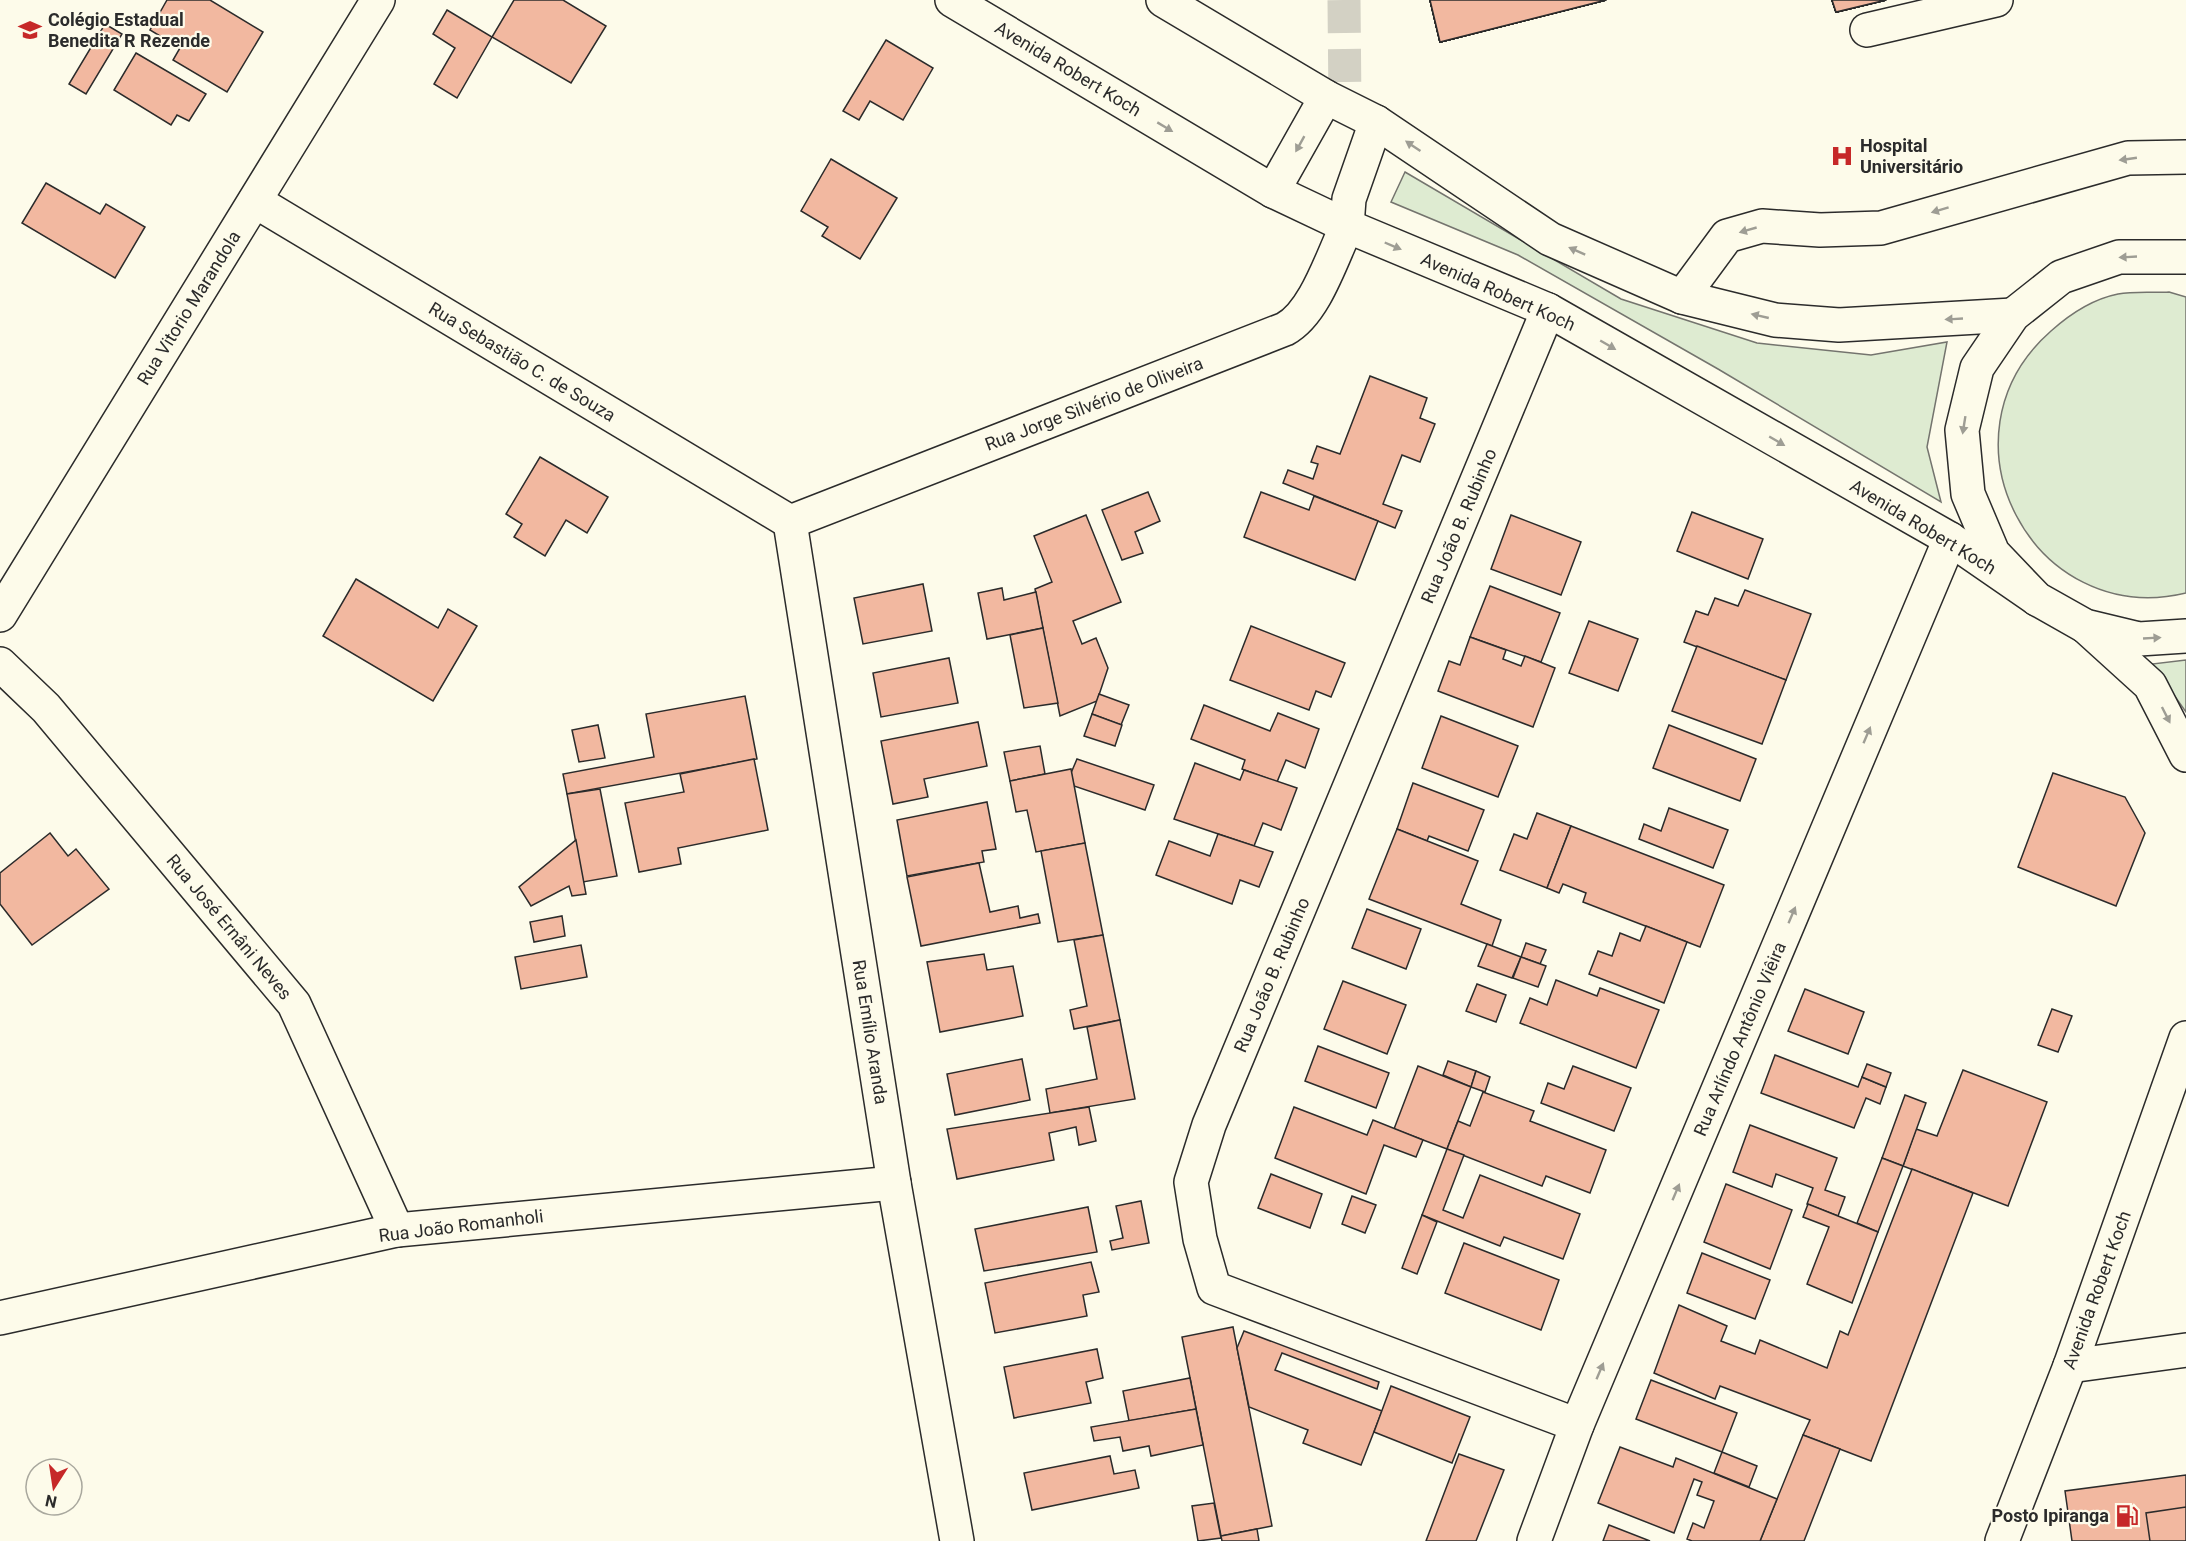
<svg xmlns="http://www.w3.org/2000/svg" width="2186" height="1541" font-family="Roboto,sans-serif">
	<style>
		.green { fill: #deebd1; stroke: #74746e; stroke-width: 1.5 }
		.building { fill: #f2b8a0; stroke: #2b2b2b; stroke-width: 1.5 }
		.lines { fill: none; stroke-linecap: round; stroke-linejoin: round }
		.minor-tunnel { stroke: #d3d1c4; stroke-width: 33; stroke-dasharray: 33 16; stroke-linecap: butt }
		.minor-casing { stroke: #2b2b2b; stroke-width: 36 }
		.major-casing { stroke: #2b2b2b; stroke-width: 36 }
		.minor { stroke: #fdfbea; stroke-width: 33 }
		.major { stroke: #fdfbea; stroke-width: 33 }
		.oneway { fill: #9e9d94 }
		.labels { text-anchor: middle; stroke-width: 4.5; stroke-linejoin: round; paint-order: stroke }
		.poi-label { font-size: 18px; font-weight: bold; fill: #2b2b2b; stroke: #fdfbea; text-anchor: start }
		.street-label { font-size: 18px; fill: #2b2b2b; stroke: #fdfbea }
	</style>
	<rect width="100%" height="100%" fill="#fdfbea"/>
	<g class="green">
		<path d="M 1405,172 L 1621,299 L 1757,343 L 1871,355 L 1947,342 L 1927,447 L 1941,502 L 1718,369 L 1518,255 L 1391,202 Z"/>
		<path d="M 2169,292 L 2186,297 L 2186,593 C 2033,630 1931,436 2051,331 C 2070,314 2093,299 2118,294 C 2134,291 2153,293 2169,292 Z"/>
		<path d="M 2186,660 L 2186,712 L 2152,664 Z"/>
	</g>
	<g class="building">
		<path d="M 167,0 L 210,0 L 263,32 L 227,92 L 173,60 L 180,48 L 150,30 Z"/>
		<path d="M 514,0 L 563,0 L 606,26 L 571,83 L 492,37 Z"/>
		<path d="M 1430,0 L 1606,0 L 1440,42 Z"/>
		<path d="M 1430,0 L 1606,0 L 1440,42 Z"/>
		<path d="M 1430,0 L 1606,0 L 1440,42 Z"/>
		<path d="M 1430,0 L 1606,0 L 1440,42 Z"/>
		<path d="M 1430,0 L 1606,0 L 1440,42 Z"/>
		<path d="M 1430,0 L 1606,0 L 1440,42 Z"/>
		<path d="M 1430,0 L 1606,0 L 1440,42 Z"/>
		<path d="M 1430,0 L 1606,0 L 1440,42 Z"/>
		<path d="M 1430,0 L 1606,0 L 1440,42 Z"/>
		<path d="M 1832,0 L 1886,0 L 1836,12 Z"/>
		<path d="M 1832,0 L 1886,0 L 1836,12 Z"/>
		<path d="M 1832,0 L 1886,0 L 1836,12 Z"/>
		<path d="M 1832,0 L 1886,0 L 1836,12 Z"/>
		<path d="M 1832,0 L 1886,0 L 1836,12 Z"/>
		<path d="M 1832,0 L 1886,0 L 1836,12 Z"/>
		<path d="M 1832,0 L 1886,0 L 1836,12 Z"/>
		<path d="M 1832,0 L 1886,0 L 1836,12 Z"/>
		<path d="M 1832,0 L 1886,0 L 1836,12 Z"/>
		<path d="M 447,10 L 492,37 L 457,98 L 434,84 L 455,48 L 433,34 Z"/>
		<path d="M 105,24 L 122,34 L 86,94 L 69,84 Z"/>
		<path d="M 886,40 L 933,68 L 903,120 L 870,101 L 859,120 L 843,111 Z"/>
		<path d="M 136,53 L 206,94 L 189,121 L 177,115 L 171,125 L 114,90 Z"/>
		<path d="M 831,159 L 897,198 L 860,259 L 822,236 L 828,227 L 801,211 Z"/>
		<path d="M 46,183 L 100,214 L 106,204 L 145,227 L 115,278 L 22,223 Z"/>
		<path d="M 1370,376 L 1427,398 L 1420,418 L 1435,424 L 1420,462 L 1402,455 L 1383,504 L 1402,511 L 1395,528 L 1283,483 L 1288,470 L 1313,479 L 1318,464 L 1311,462 L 1317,446 L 1340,454 Z"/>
		<path d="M 540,457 L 608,497 L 587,533 L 566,520 L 545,556 L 514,537 L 522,524 L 506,514 Z"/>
		<path d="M 1148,492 L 1160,521 L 1135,532 L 1143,553 L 1122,560 L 1102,510 Z"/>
		<path d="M 1261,492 L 1309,510 L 1314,496 L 1378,521 L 1355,580 L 1244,537 Z"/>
		<path d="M 1692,512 L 1763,539 L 1748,579 L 1677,551 Z"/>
		<path d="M 1086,515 L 1121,602 L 1073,621 L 1082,644 L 1096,638 L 1108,668 L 1097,701 L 1060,716 L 1035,589 L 1052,582 L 1034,536 Z"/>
		<path d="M 1511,515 L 1581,542 L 1561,595 L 1491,569 Z"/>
		<path d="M 356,579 L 438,628 L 448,609 L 477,626 L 433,701 L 323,636 Z"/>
		<path d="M 923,584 L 932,631 L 863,644 L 854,598 Z"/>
		<path d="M 1490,586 L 1560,613 L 1541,662 L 1470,637 Z"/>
		<path d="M 1002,588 L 1004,600 L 1036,592 L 1043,628 L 987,639 L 978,593 Z"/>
		<path d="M 1745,590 L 1811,614 L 1786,680 L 1684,642 L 1696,611 L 1708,615 L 1715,598 L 1738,606 Z"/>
		<path d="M 1589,621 L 1638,639 L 1618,691 L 1569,673 Z"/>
		<path d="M 1251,626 L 1345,663 L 1331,697 L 1316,691 L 1309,710 L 1230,680 Z"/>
		<path d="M 1043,628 L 1058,703 L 1024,708 L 1010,635 Z"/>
		<path d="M 1470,637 L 1506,650 L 1503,659 L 1521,666 L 1525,656 L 1555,668 L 1533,727 L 1438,691 L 1449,661 L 1460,665 Z"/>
		<path d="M 1697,646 L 1786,680 L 1762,744 L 1672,711 Z"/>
		<path d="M 949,658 L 958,703 L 881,717 L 873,673 Z"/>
		<path d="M 1099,694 L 1129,705 L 1121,725 L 1092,714 Z"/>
		<path d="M 745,696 L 757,759 L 567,794 L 563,774 L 654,757 L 646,714 Z"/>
		<path d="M 1204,705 L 1270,731 L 1278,713 L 1319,729 L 1305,768 L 1286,760 L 1277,782 L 1242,769 L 1245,760 L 1191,739 Z"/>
		<path d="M 1092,714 L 1122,725 L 1115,746 L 1084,736 Z"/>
		<path d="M 1441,716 L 1518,746 L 1498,797 L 1422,768 Z"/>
		<path d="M 978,722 L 987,766 L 924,779 L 928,797 L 893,804 L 881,741 Z"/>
		<path d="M 598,725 L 605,758 L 579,762 L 572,730 Z"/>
		<path d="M 1669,725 L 1756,759 L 1740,801 L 1653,768 Z"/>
		<path d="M 1040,746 L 1045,774 L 1010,781 L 1004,752 Z"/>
		<path d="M 754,759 L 768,830 L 678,848 L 681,864 L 639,872 L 625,803 L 684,792 L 680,774 Z"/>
		<path d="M 1077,759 L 1154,785 L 1145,810 L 1074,786 L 1071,773 Z"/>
		<path d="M 1195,763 L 1240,780 L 1244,770 L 1297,788 L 1281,830 L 1263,823 L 1254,846 L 1174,819 Z"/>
		<path d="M 1071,769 L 1085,843 L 1036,852 L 1027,810 L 1016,812 L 1010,781 Z"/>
		<path d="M 2053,773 L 2125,797 L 2145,833 L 2116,906 L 2018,867 Z"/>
		<path d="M 1413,783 L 1484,810 L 1468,851 L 1429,836 L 1427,841 L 1397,829 Z"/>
		<path d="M 600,789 L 617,876 L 583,882 L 567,794 Z"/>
		<path d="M 987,802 L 996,849 L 982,851 L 984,862 L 907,876 L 897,820 Z"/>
		<path d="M 1669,808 L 1728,830 L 1713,868 L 1639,839 L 1644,824 L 1661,831 Z"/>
		<path d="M 1537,813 L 1571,826 L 1547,888 L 1500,870 L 1514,834 L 1527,839 Z"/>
		<path d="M 1571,826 L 1724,885 L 1700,947 L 1583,902 L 1586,893 L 1563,884 L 1559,893 L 1547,888 Z"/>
		<path d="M 1397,829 L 1478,861 L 1461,904 L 1501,920 L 1492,946 L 1369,899 Z"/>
		<path d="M 50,833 L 68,856 L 76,849 L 109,889 L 32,945 L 0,904 L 0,873 Z"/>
		<path d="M 1218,834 L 1273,852 L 1259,887 L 1240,880 L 1232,904 L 1156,875 L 1169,841 L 1210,856 Z"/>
		<path d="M 576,840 L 586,894 L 572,896 L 569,886 L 531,906 L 519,887 Z"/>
		<path d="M 1085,843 L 1103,935 L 1058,942 L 1041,851 Z"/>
		<path d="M 979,863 L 990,912 L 1018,906 L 1020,918 L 1038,914 L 1040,923 L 921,946 L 907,877 Z"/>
		<path d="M 1367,909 L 1421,929 L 1406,969 L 1352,948 Z"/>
		<path d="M 562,916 L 565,936 L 534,942 L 530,922 Z"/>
		<path d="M 1646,926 L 1687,942 L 1664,1003 L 1589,974 L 1598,951 L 1612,956 L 1620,933 L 1640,941 Z"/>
		<path d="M 1103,935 L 1120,1020 L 1074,1029 L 1070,1010 L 1087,1006 L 1074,940 Z"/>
		<path d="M 1526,943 L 1546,950 L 1540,964 L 1521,957 Z"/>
		<path d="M 1487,944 L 1521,957 L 1512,978 L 1478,966 Z"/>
		<path d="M 581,945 L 587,977 L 521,989 L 515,957 Z"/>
		<path d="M 984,954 L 987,970 L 1013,966 L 1023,1016 L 940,1032 L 927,962 Z"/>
		<path d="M 1521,957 L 1546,966 L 1538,987 L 1513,978 Z"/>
		<path d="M 1556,980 L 1597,996 L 1600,988 L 1659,1010 L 1636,1068 L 1520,1023 L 1530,998 L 1547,1005 Z"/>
		<path d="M 1343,981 L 1406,1005 L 1387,1054 L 1324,1029 Z"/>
		<path d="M 1477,984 L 1506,995 L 1496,1022 L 1466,1011 Z"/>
		<path d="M 1805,989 L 1864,1012 L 1848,1054 L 1788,1031 Z"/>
		<path d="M 2052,1009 L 2072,1016 L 2058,1052 L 2038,1045 Z"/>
		<path d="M 1120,1020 L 1135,1099 L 1050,1113 L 1046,1089 L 1097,1079 L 1087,1027 Z"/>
		<path d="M 1318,1046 L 1389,1073 L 1376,1108 L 1305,1081 Z"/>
		<path d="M 1775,1055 L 1858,1087 L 1862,1077 L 1886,1087 L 1880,1104 L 1866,1098 L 1854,1128 L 1761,1093 Z"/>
		<path d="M 1022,1059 L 1030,1100 L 955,1115 L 947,1074 Z"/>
		<path d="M 1448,1061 L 1476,1071 L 1471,1087 L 1443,1075 Z"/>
		<path d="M 1867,1064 L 1891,1073 L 1886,1087 L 1862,1077 Z"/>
		<path d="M 1418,1066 L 1471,1087 L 1447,1149 L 1394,1129 Z"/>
		<path d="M 1573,1066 L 1631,1088 L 1614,1131 L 1541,1103 L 1548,1083 L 1564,1089 Z"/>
		<path d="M 1963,1070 L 2047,1102 L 2008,1206 L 1903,1166 L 1916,1129 L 1937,1136 Z"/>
		<path d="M 1476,1071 L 1490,1077 L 1485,1092 L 1471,1087 Z"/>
		<path d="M 1483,1092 L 1534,1111 L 1530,1121 L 1606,1150 L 1590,1193 L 1546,1176 L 1542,1186 L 1447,1149 L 1458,1121 L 1470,1126 Z"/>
		<path d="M 1905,1095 L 1926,1103 L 1903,1166 L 1882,1158 Z"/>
		<path d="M 1089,1107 L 1096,1141 L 1079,1145 L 1076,1127 L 1049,1133 L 1054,1160 L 957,1179 L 947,1129 Z"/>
		<path d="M 1294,1107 L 1367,1135 L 1373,1120 L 1423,1140 L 1416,1157 L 1384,1145 L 1366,1194 L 1275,1158 Z"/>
		<path d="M 1750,1125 L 1837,1158 L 1825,1190 L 1845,1197 L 1838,1216 L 1807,1204 L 1813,1188 L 1776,1174 L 1772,1187 L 1733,1172 Z"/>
		<path d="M 1447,1149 L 1464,1155 L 1443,1210 L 1463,1218 L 1480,1175 L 1580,1214 L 1563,1259 L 1504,1237 L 1500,1246 L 1422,1215 Z"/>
		<path d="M 1882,1158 L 1903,1166 L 1878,1232 L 1857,1223 Z"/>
		<path d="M 1912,1169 L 1973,1193 L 1871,1461 L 1803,1435 L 1810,1420 L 1720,1386 L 1715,1399 L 1654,1373 L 1679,1305 L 1727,1326 L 1721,1341 L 1755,1354 L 1760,1340 L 1827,1368 L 1840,1331 L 1848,1335 Z"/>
		<path d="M 1271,1174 L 1322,1194 L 1310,1228 L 1258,1208 Z"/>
		<path d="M 1726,1184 L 1792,1210 L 1770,1269 L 1704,1242 Z"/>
		<path d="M 1352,1196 L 1376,1205 L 1365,1233 L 1342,1224 Z"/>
		<path d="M 1141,1201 L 1149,1243 L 1112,1250 L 1110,1241 L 1123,1238 L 1116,1206 Z"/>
		<path d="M 1808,1204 L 1878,1232 L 1852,1303 L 1807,1284 L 1829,1227 L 1803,1217 Z"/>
		<path d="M 1088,1207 L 1097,1252 L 984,1271 L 975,1229 Z"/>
		<path d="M 1422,1215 L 1437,1222 L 1417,1274 L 1402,1268 Z"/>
		<path d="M 1464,1243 L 1559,1280 L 1541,1330 L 1445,1293 Z"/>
		<path d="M 1702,1253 L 1770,1280 L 1755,1319 L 1687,1293 Z"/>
		<path d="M 1091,1262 L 1099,1292 L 1083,1295 L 1087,1316 L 995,1333 L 985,1283 Z"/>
		<path d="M 1233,1327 L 1272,1526 L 1221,1536 L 1182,1337 Z"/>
		<path d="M 1244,1331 L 1379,1382 L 1377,1389 L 1282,1353 L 1275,1370 L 1382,1411 L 1361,1465 L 1303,1443 L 1308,1430 L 1249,1407 L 1237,1348 Z"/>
		<path d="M 1097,1349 L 1103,1378 L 1086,1382 L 1091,1403 L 1014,1418 L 1004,1367 Z"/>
		<path d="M 1190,1378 L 1196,1409 L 1129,1421 L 1123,1391 Z"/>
		<path d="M 1651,1380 L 1737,1413 L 1722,1452 L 1636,1419 Z"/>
		<path d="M 1391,1386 L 1470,1417 L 1452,1463 L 1374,1432 Z"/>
		<path d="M 1196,1409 L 1203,1445 L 1151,1456 L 1149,1446 L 1123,1451 L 1120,1437 L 1094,1441 L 1091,1427 Z"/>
		<path d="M 1803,1435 L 1840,1449 L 1804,1541 L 1760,1541 Z"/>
		<path d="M 1620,1447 L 1673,1467 L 1676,1458 L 1777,1499 L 1760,1541 L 1692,1541 L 1687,1539 L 1693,1523 L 1704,1528 L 1714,1501 L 1697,1495 L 1702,1482 L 1694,1479 L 1674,1533 L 1598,1503 Z"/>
		<path d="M 1722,1452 L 1757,1466 L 1749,1487 L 1714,1473 Z"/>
		<path d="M 1459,1454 L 1504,1470 L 1476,1541 L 1426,1541 Z"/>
		<path d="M 1110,1456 L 1114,1474 L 1135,1470 L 1139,1488 L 1032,1510 L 1024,1473 Z"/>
		<path d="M 2186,1475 L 2186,1541 L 2072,1541 L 2065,1491 Z"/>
		<path d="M 1214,1503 L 1221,1538 L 1198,1541 L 1192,1506 Z"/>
		<path d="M 2186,1507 L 2186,1541 L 2150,1541 L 2146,1513 Z"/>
		<path d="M 1609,1525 L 1650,1541 L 1603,1541 Z"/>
		<path d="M 1257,1529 L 1259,1541 L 1222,1541 L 1221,1536 Z"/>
	</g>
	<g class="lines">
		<path class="minor-tunnel" d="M 1344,0 L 1345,106"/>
		<g class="minor-casing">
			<g id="minor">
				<path d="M 1867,30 L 1996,0"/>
				<path d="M 255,201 L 790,522"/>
				<path d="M 1682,297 L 1727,236 L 1762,226 L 1820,230 L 1881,228 L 2128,158 L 2186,157"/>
				<path d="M 1548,310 L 1209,1125 L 1191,1182 L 1200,1239 L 1214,1288 L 1577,1425"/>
				<path d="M 790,522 L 894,1183 L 957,1541"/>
				<path d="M 790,522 L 1285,329 C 1315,313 1332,257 1347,226"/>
				<path d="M 0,615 L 378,0"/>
				<path d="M 2085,626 L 2150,685 L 2186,755"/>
				<path d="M 0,664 L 46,708 L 294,1004 L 397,1230"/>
				<path d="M 0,1318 L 397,1230 L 894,1183"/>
				<path d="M 2070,1366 L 2186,1350"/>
				<path d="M 1534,1541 L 1577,1425 L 1950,539"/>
				<path d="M 2002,1541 L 2070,1366 L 2186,1038"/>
			</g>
		</g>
		<g class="major-casing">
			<g id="major">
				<path d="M 952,0 L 1273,191 L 1347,226 L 1548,310 L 1950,539 L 2037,599"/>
				<path d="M 1163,0 L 1326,97 L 1376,122 L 1550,239 L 1682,297 L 1775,320 L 1839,325 L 2013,315"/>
				<path d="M 1273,191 L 1326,97"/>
				<path d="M 1347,226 L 1349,199 L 1376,122"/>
				<path d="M 2186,257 L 2119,257 L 2061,277 L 2013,315 L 1977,368 L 1962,430 L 1968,494 L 1993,553 L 2037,599 L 2085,626 L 2139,639 L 2186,636"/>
			</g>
		</g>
		<use href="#minor" class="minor"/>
		<use href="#major" class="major"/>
	</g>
	<defs><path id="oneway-solid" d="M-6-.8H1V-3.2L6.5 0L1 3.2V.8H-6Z" transform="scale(1.5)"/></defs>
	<g class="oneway">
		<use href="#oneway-solid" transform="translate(1165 127) rotate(31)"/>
		<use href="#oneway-solid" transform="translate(1300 144) rotate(119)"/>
		<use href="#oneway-solid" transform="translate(1413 146) rotate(-146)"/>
		<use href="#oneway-solid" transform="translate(2128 159) rotate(172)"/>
		<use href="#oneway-solid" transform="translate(1940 210) rotate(163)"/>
		<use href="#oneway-solid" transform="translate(1748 230) rotate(164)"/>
		<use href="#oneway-solid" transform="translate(1393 246) rotate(23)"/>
		<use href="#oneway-solid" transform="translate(1577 251) rotate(-156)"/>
		<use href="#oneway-solid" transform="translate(2128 257) rotate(177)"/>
		<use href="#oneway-solid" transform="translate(1760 316) rotate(-167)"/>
		<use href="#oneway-solid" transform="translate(1954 319) rotate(177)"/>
		<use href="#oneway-solid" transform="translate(1608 345) rotate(30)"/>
		<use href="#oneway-solid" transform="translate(1964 425) rotate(99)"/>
		<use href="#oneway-solid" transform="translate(1777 441) rotate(30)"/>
		<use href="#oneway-solid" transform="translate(2152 638) rotate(-3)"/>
		<use href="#oneway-solid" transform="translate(2166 715) rotate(63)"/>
		<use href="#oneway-solid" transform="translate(1867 735) rotate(-67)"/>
		<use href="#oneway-solid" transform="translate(1792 915) rotate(-67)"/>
		<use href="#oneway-solid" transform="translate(1676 1192) rotate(-67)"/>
		<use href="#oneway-solid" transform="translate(1600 1371) rotate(-67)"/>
	</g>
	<defs>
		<g id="school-bare" transform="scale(1.8)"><path d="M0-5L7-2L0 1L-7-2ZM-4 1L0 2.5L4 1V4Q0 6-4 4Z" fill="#c62828" stroke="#fdfbea" stroke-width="2.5" paint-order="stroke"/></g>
		<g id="hospital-bare" transform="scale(1.8)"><path d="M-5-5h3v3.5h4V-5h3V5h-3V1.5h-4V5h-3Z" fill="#c62828" stroke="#fdfbea" stroke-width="2.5" paint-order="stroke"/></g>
		<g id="fuel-bare" transform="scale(1.8)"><path d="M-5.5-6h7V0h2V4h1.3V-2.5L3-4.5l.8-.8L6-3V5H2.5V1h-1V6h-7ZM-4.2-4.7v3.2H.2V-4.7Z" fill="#c62828" stroke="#fdfbea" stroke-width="2.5" paint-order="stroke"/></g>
	</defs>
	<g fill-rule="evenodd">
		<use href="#school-bare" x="30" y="30"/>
		<use href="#hospital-bare" x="1842" y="156"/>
		<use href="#fuel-bare" x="2127" y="1516"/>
	</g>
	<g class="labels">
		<g class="poi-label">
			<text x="48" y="26">Colégio Estadual<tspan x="48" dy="21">Benedita R Rezende</tspan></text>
			<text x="1860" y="152">Hospital<tspan x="1860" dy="21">Universitário</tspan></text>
			<text x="2109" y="1522" text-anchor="end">Posto Ipiranga</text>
		</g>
		<g class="street-label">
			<text transform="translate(1068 69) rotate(31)" y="6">Avenida Robert Koch</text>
			<text transform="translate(1498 292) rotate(24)" y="6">Avenida Robert Koch</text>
			<text transform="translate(189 308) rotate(-58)" y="6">Rua Vitorio Marandola</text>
			<text transform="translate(522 362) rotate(31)" y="6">Rua Sebastião C. de Souza</text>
			<text transform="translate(1094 404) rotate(-21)" y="6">Rua Jorge Silvério de Oliveira</text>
			<text transform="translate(1459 526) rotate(-67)" y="6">Rua João B. Rubinho</text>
			<text transform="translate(1923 527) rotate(31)" y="6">Avenida Robert Koch</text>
			<text transform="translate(229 927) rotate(50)" y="6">Rua José Ernâni Neves</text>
			<text transform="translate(1272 975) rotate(-67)" y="6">Rua João B. Rubinho</text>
			<text transform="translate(870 1032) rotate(81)" y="6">Rua Emílio Aranda</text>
			<text transform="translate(1740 1039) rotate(-67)" y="6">Rua Arlíndo Antônio Viêira</text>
			<text transform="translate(461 1226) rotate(-7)" y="6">Rua João Romanholi</text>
			<text transform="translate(2097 1290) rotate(-70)" y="6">Avenida Robert Koch</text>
		</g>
	</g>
	<g transform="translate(54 1487) rotate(192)"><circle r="28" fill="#fdfbea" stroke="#a9a89e" stroke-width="1.5"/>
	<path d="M0-4.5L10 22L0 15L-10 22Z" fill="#c62828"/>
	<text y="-9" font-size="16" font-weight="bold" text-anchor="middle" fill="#2b2b2b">N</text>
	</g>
</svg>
